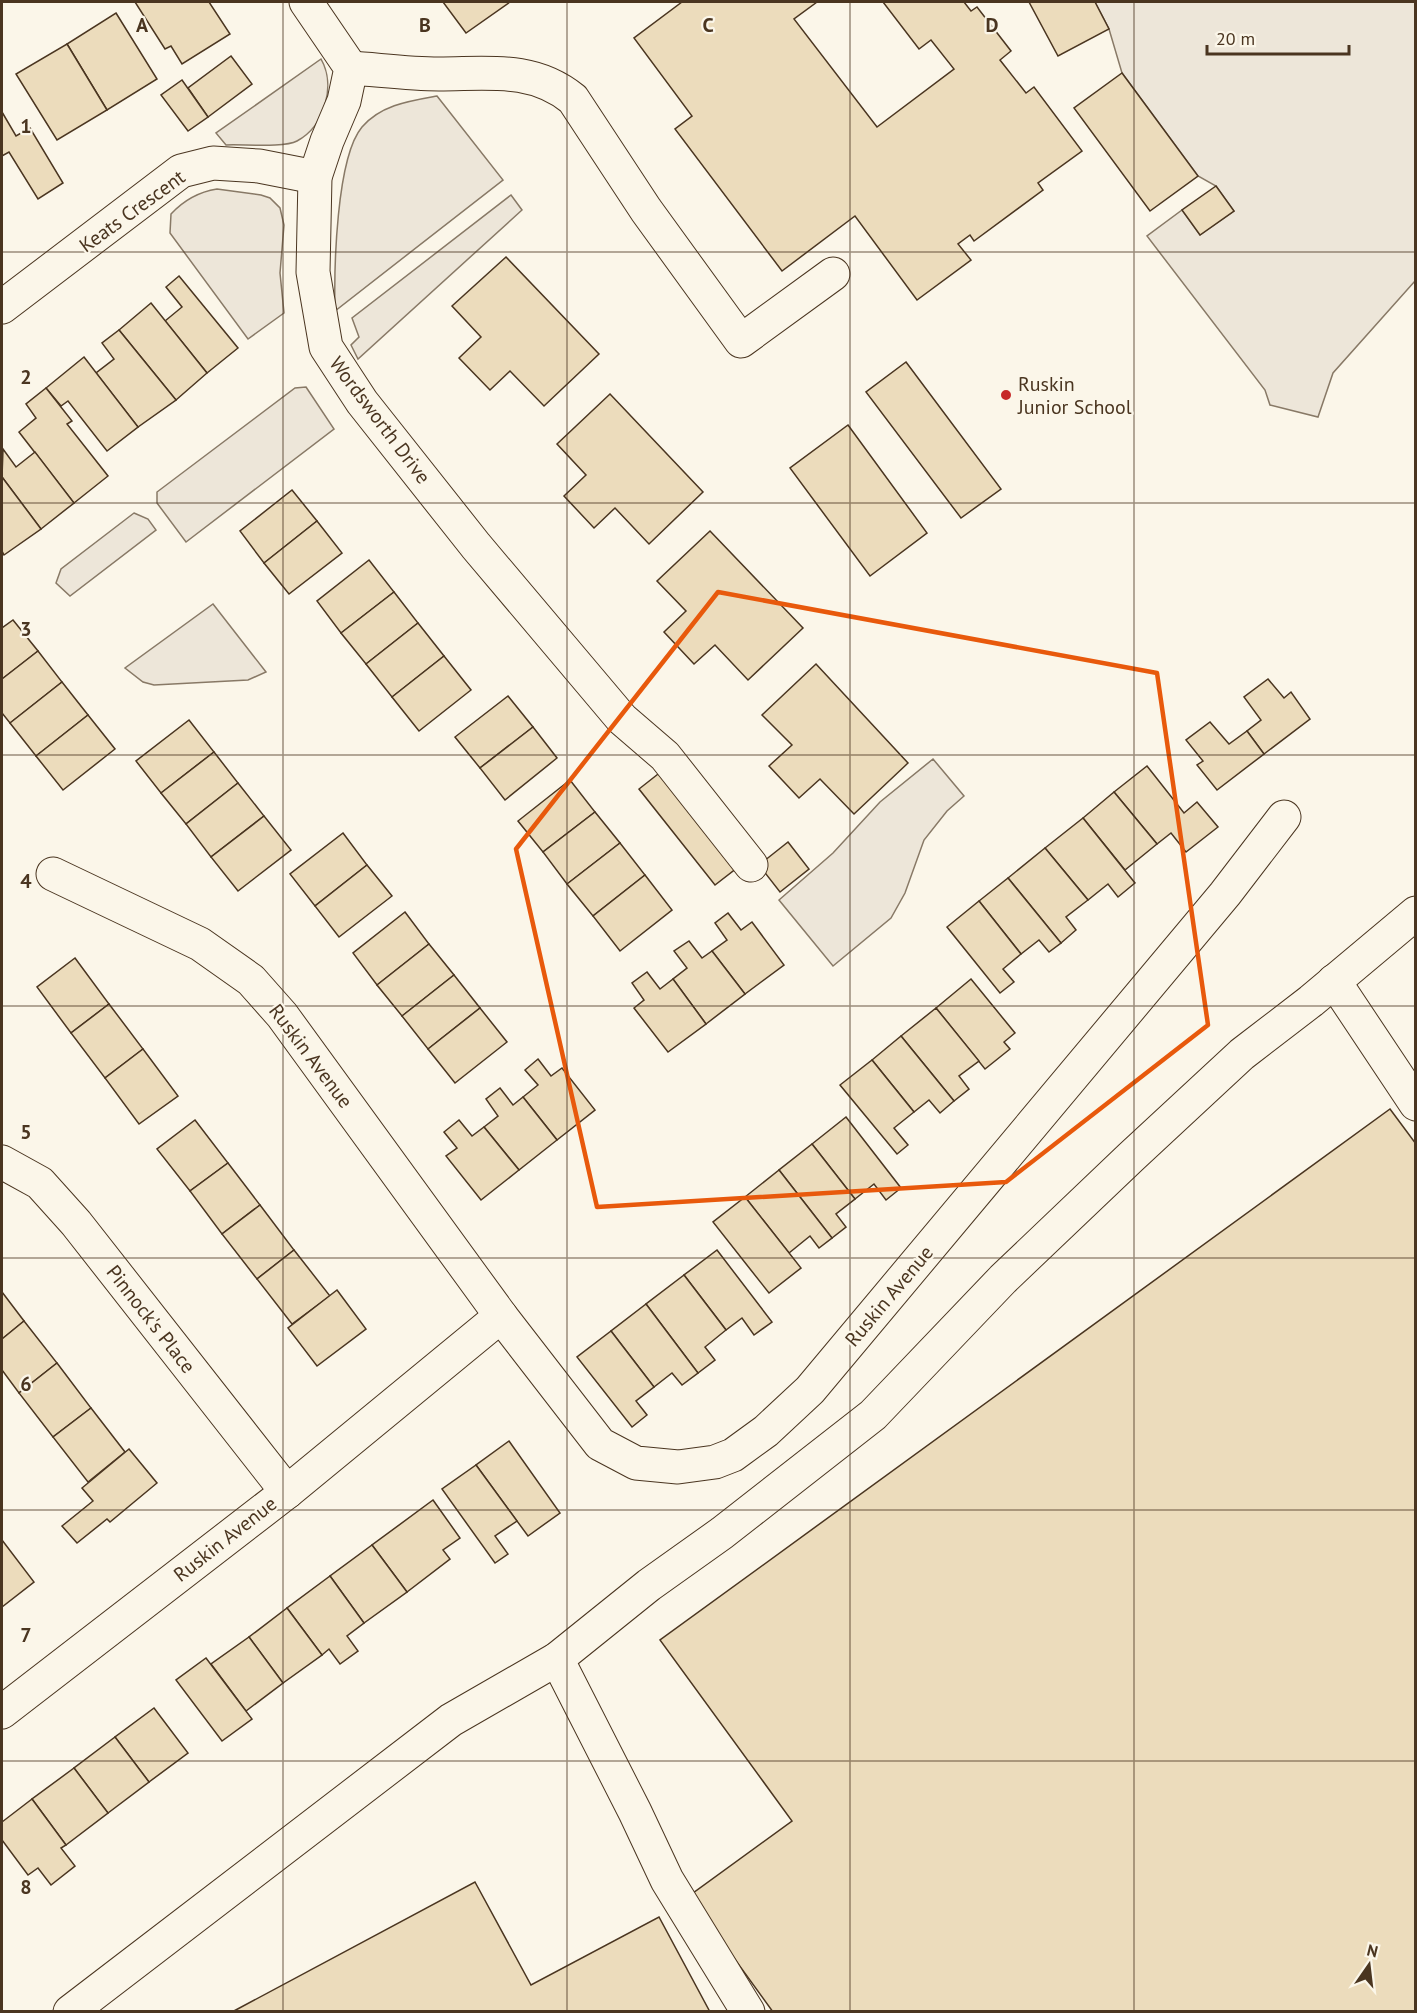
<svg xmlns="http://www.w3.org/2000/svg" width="1417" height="2013" font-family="'PT Sans',sans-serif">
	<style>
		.green { fill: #ede6d9; stroke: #887966; stroke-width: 1.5 }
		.building { fill: #ecdcbc; stroke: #4a3520; stroke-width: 1.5 }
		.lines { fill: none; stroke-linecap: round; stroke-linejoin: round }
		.minor-casing { stroke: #4a3520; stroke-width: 35 }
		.minor { stroke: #fbf6e9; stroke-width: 33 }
		.marked { fill: none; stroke: #e8590c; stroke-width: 4.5; stroke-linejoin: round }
		.grid { fill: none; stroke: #4a3520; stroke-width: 1.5; stroke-opacity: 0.55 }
		.poi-dot { fill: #c62828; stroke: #fbf6e9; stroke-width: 2 }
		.labels { text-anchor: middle; stroke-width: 4.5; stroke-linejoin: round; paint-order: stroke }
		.street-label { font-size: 20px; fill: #4a3520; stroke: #fbf6e9 }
		.poi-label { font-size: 20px; fill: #4a3520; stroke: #fbf6e9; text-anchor: start }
		.grid-label { font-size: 20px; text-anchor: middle; font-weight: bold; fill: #4a3520; stroke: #fbf6e9; stroke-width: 4.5; stroke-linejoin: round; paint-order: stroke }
	</style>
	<rect width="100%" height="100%" fill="#fbf6e9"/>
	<g class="green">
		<path d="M 1095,2 L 1415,2 L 1415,281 L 1333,373 L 1318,417 L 1270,405 L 1265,390 L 1147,236 L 1182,210 L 1200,235 L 1234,211 L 1216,186 L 1198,176 L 1122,73 L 1109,29 Z"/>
		<path d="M 321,59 C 336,85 325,126 297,141 C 284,148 242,144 226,145 L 216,133 Z"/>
		<path d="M 437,96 L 503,180 L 335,311 C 334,270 336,158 362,127 C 381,105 409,101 437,96 Z"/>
		<path d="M 217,189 L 261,195 L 270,198 L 280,208 L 284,225 L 280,273 L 284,313 L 248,339 L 170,233 L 171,214 C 184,200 198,192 217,189 Z"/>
		<path d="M 511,195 L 522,210 L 358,359 L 351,345 L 359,337 L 352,318 Z"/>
		<path d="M 306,387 L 334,429 L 186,542 L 157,503 L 157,492 L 295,388 Z"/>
		<path d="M 134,513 L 148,519 L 156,530 L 70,596 L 56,583 L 61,569 Z"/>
		<path d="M 213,604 L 266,672 L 248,680 L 154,685 L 143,682 L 125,668 Z"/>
		<path d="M 933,759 L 964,796 L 947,811 L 924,840 L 905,893 L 891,918 L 833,966 L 779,900 L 833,853 L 880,802 Z"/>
	</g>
	<g class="building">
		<path d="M 135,2 L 209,2 L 230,34 L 182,64 L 171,46 L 165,49 Z"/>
		<path d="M 443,2 L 510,2 L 466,33 Z"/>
		<path d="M 682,2 L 817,2 L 794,19 L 877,127 L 954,69 L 931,40 L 919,49 L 883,2 L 964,2 L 971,11 L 977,7 L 1011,51 L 1000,60 L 1026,93 L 1034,87 L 1082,151 L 1038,183 L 1043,190 L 974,241 L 970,235 L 958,244 L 971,260 L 917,300 L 855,216 L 782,271 L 675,129 L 692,116 L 634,38 Z"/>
		<path d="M 1029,2 L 1095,2 L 1109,29 L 1058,56 Z"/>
		<path d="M 116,13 L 157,79 L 107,110 L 67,44 Z"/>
		<path d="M 67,44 L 107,110 L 57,140 L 16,74 Z"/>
		<path d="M 231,56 L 252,84 L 208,117 L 188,88 Z"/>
		<path d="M 1122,73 L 1198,176 L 1150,211 L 1074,108 Z"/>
		<path d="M 182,80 L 208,117 L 188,131 L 161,95 Z"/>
		<path d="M 2,112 L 16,136 L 30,128 L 63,183 L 38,199 L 9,152 L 2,156 Z"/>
		<path d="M 1216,186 L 1234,211 L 1200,235 L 1182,210 Z"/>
		<path d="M 506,257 L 599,354 L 544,406 L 510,371 L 490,390 L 459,358 L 481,337 L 452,306 Z"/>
		<path d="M 179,276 L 238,348 L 207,373 L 165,321 L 182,307 L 166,287 Z"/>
		<path d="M 151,303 L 207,373 L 176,400 L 119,330 Z"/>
		<path d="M 119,330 L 176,400 L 138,427 L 96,373 L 114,359 L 102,343 Z"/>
		<path d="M 84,357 L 138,427 L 107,451 L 68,401 L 61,406 L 46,388 Z"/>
		<path d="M 906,362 L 1001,489 L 961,518 L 866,392 Z"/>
		<path d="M 46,388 L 72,421 L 67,424 L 108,476 L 74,503 L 19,432 L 36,418 L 26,404 Z"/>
		<path d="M 610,394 L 703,492 L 649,544 L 615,508 L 594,528 L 564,496 L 586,475 L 557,444 Z"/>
		<path d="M 848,425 L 927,533 L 870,576 L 790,468 Z"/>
		<path d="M 3,449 L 16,467 L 35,452 L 74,503 L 41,529 L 2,477 Z"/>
		<path d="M 2,477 L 41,529 L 4,555 L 2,551 Z"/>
		<path d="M 292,490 L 317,521 L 264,563 L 240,531 Z"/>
		<path d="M 317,521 L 342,553 L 289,594 L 264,563 Z"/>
		<path d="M 710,531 L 803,628 L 748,680 L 715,645 L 694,664 L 664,632 L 686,611 L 657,581 Z"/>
		<path d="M 369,560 L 394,592 L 341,633 L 317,601 Z"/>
		<path d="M 394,592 L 418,623 L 366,664 L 341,633 Z"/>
		<path d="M 13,620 L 38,651 L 2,679 L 2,628 Z"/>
		<path d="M 418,623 L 444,656 L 392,697 L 366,664 Z"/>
		<path d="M 38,651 L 62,682 L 10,723 L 2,713 L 2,679 Z"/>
		<path d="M 444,656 L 471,690 L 419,731 L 392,697 Z"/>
		<path d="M 816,664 L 908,763 L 854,814 L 820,779 L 799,798 L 769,766 L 792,745 L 762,715 Z"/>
		<path d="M 1268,679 L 1284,698 L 1291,692 L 1310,719 L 1264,754 L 1247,731 L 1261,720 L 1244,697 Z"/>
		<path d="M 62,682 L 88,715 L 36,756 L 10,723 Z"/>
		<path d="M 508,696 L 533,727 L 480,768 L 455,737 Z"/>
		<path d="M 88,715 L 115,749 L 63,790 L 36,756 Z"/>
		<path d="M 189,720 L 214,752 L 161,793 L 136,761 Z"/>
		<path d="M 1210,722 L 1229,744 L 1247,731 L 1264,754 L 1217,790 L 1197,765 L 1203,761 L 1186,740 Z"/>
		<path d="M 533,727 L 557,758 L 505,800 L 480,768 Z"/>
		<path d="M 214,752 L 238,783 L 186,824 L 161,793 Z"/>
		<path d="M 1147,766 L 1184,813 L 1197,802 L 1218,827 L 1186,852 L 1171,833 L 1157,844 L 1114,792 Z"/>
		<path d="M 667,767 L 742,864 L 715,885 L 639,789 Z"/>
		<path d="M 570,780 L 595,812 L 543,852 L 518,821 Z"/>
		<path d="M 238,783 L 264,816 L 211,857 L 186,824 Z"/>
		<path d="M 1114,792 L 1157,844 L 1125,870 L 1083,818 Z"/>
		<path d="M 595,812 L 620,843 L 567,884 L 543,852 Z"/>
		<path d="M 264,816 L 291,850 L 238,891 L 211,857 Z"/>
		<path d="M 1083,818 L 1135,883 L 1118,897 L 1108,884 L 1088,900 L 1045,848 Z"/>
		<path d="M 343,833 L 367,865 L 315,906 L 290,874 Z"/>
		<path d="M 788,842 L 809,869 L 780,892 L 759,865 Z"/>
		<path d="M 620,843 L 645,875 L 593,916 L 567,884 Z"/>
		<path d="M 1045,848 L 1088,900 L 1066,917 L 1076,930 L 1061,943 L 1008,878 Z"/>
		<path d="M 367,865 L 392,896 L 339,937 L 315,906 Z"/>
		<path d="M 645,875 L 672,910 L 620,951 L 593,916 Z"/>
		<path d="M 1008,878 L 1061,943 L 1049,952 L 1039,940 L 1021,954 L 979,901 Z"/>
		<path d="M 979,901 L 1021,954 L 1003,969 L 1014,982 L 1000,993 L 947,927 Z"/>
		<path d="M 405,912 L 429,944 L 377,985 L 353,953 Z"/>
		<path d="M 728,913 L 741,930 L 752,922 L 784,965 L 745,994 L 712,951 L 727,940 L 715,923 Z"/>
		<path d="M 689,941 L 702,958 L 712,951 L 745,994 L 706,1024 L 673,979 L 687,968 L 674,951 Z"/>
		<path d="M 429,944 L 454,975 L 402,1016 L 377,985 Z"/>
		<path d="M 75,958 L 109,1004 L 71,1033 L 37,987 Z"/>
		<path d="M 647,972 L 660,989 L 673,979 L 706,1024 L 668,1052 L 634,1008 L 644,1000 L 632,983 Z"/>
		<path d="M 454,975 L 480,1008 L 428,1049 L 402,1016 Z"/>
		<path d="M 971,979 L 1015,1033 L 1004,1042 L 1010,1049 L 985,1069 L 936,1008 Z"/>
		<path d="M 109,1004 L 143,1049 L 105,1078 L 71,1033 Z"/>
		<path d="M 480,1008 L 507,1042 L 455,1083 L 428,1049 Z"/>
		<path d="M 936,1008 L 979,1061 L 959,1076 L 969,1089 L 954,1101 L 901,1036 Z"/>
		<path d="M 901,1036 L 954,1101 L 940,1113 L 929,1100 L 914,1112 L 872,1060 Z"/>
		<path d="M 143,1049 L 178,1096 L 139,1124 L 105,1078 Z"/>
		<path d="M 538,1059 L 551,1076 L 562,1068 L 595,1110 L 557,1140 L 523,1097 L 538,1085 L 525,1070 Z"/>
		<path d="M 872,1060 L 914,1112 L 894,1128 L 908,1145 L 897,1154 L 840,1085 Z"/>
		<path d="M 500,1088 L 513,1105 L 523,1097 L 557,1140 L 519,1170 L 484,1127 L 498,1116 L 486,1099 Z"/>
		<path d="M 1390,1109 L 1416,1144 L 1416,2012 L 773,2012 L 689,1896 L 792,1821 L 660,1640 Z"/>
		<path d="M 846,1117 L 901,1188 L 886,1200 L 874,1184 L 855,1199 L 812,1144 Z"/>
		<path d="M 195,1120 L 228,1163 L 190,1191 L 157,1149 Z"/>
		<path d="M 459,1120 L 472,1136 L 484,1127 L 519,1170 L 481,1200 L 446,1156 L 457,1148 L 444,1132 Z"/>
		<path d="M 812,1144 L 855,1199 L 836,1214 L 846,1227 L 832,1238 L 779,1170 Z"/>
		<path d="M 228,1163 L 260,1205 L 222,1234 L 190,1191 Z"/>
		<path d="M 779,1170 L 832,1238 L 819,1248 L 810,1236 L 789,1253 L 745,1197 Z"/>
		<path d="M 745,1197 L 801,1268 L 769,1293 L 713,1222 Z"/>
		<path d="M 260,1205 L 294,1250 L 257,1279 L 222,1234 Z"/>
		<path d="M 294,1250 L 330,1296 L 292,1324 L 257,1279 Z"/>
		<path d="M 717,1250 L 772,1322 L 754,1335 L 742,1318 L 726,1330 L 684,1275 Z"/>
		<path d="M 684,1275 L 726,1330 L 705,1347 L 715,1360 L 698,1373 L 646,1304 Z"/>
		<path d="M 337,1290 L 366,1329 L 317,1366 L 288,1328 Z"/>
		<path d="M 2,1292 L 24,1321 L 2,1339 Z"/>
		<path d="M 646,1304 L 698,1373 L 682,1385 L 672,1373 L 654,1387 L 611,1331 Z"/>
		<path d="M 24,1321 L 57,1363 L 19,1393 L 2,1370 L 2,1339 Z"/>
		<path d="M 611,1331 L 654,1387 L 636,1401 L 647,1415 L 632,1427 L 577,1357 Z"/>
		<path d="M 57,1363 L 91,1408 L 53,1437 L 19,1393 Z"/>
		<path d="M 91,1408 L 125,1452 L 88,1482 L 53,1437 Z"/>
		<path d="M 509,1441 L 560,1513 L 528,1536 L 476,1465 Z"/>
		<path d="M 129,1449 L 157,1483 L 110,1522 L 107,1519 L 77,1543 L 62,1526 L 93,1501 L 82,1488 Z"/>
		<path d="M 476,1465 L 517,1521 L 495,1536 L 508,1554 L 495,1563 L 442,1489 Z"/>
		<path d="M 433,1500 L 460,1538 L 443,1550 L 450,1559 L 407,1592 L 372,1545 Z"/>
		<path d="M 2,1540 L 34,1582 L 2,1607 Z"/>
		<path d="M 372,1545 L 407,1592 L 364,1623 L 330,1576 Z"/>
		<path d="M 330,1576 L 364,1623 L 347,1636 L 358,1651 L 340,1664 L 329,1649 L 322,1655 L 287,1608 Z"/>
		<path d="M 287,1608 L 322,1655 L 283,1683 L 249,1637 Z"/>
		<path d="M 249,1637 L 283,1683 L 246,1711 L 211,1664 Z"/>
		<path d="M 206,1658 L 252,1719 L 222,1741 L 176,1680 Z"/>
		<path d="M 154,1708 L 188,1753 L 149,1782 L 115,1737 Z"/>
		<path d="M 115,1737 L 149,1782 L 108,1813 L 74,1768 Z"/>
		<path d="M 74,1768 L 108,1813 L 66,1845 L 32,1799 Z"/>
		<path d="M 32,1799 L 66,1845 L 61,1848 L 75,1866 L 51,1885 L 38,1868 L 28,1875 L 2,1840 L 2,1822 Z"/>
		<path d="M 475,1882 L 531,1985 L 659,1917 L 710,2012 L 232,2012 Z"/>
	</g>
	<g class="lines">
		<g class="minor-casing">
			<g id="minor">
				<path d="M 306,2 L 351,68 L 344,101 L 327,141 L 315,177 L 313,272 L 326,347 L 362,402 L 476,546 L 622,719 L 665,756 L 751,865"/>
				<path d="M 351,68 C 380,70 410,74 439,74 C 488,74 532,66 573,99 L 646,210 L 741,341 L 833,274"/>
				<path d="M 2,307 L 181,171 L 213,163 L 259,166 L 315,177"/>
				<path d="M 53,874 L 200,944 L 251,980 L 282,1015 L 501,1316 L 600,1444 L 636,1463 L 678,1467 L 715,1462 L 733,1455 L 766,1431 L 810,1390 L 1225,894 L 1284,817"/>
				<path d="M 1334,981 L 1416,1104"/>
				<path d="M 2,1162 L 40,1183 L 76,1223 L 287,1492"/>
				<path d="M 557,1659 L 635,1812 L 667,1880 L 748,2012"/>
				<path d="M 2,1712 L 287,1492 L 501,1316"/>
				<path d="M 70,2012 L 451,1720 L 557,1659 L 649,1585 L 722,1533 L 873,1415 L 1003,1279 L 1131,1157 L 1242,1054 L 1311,1001 L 1416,913"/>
			</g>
		</g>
		<use href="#minor" class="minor"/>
	</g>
	<path class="marked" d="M 718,592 L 1157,673 L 1208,1025 L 1006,1182 L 597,1207 L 516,849 Z"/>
	<path class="grid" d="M 283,2 L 283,2012M 567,2 L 567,2012M 850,2 L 850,2012M 1134,2 L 1134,2012M 2,252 L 1416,252M 2,503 L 1416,503M 2,755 L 1416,755M 2,1006 L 1416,1006M 2,1258 L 1416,1258M 2,1510 L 1416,1510M 2,1761 L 1416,1761"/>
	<circle class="poi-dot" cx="1006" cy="395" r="6"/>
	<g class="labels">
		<g class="street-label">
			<text transform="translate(132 211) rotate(-36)" y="7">Keats Crescent</text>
			<text transform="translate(380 420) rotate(53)" y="7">Wordsworth Drive</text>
			<text transform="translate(311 1056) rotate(53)" y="7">Ruskin Avenue</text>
			<text transform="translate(889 1296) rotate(-50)" y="7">Ruskin Avenue</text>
			<text transform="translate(151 1319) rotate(52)" y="7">Pinnock's Place</text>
			<text transform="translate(225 1539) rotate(-38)" y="7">Ruskin Avenue</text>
		</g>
		<g class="poi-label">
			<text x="1018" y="391">Ruskin<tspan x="1018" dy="23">Junior School</tspan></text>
		</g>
	</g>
	<g class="grid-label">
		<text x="142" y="32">A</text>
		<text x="425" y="32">B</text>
		<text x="708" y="32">C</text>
		<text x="992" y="32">D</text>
		<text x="26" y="133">1</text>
		<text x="26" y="384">2</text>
		<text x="26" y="636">3</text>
		<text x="26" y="888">4</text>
		<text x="26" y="1139">5</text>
		<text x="26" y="1391">6</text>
		<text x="26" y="1642">7</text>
		<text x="26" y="1894">8</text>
	</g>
	<rect width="1417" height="2013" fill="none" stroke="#4a3520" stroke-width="6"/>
	<g transform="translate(1369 1965) rotate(14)" stroke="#fbf6e9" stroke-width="4.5" paint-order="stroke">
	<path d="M0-4.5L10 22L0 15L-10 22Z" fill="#4a3520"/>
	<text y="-9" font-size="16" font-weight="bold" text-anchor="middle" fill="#4a3520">N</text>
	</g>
	<path d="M1207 45v9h142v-9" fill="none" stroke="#4a3520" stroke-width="3"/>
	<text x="1216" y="45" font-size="18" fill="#4a3520" stroke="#fbf6e9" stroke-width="4.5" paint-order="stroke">20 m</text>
</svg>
